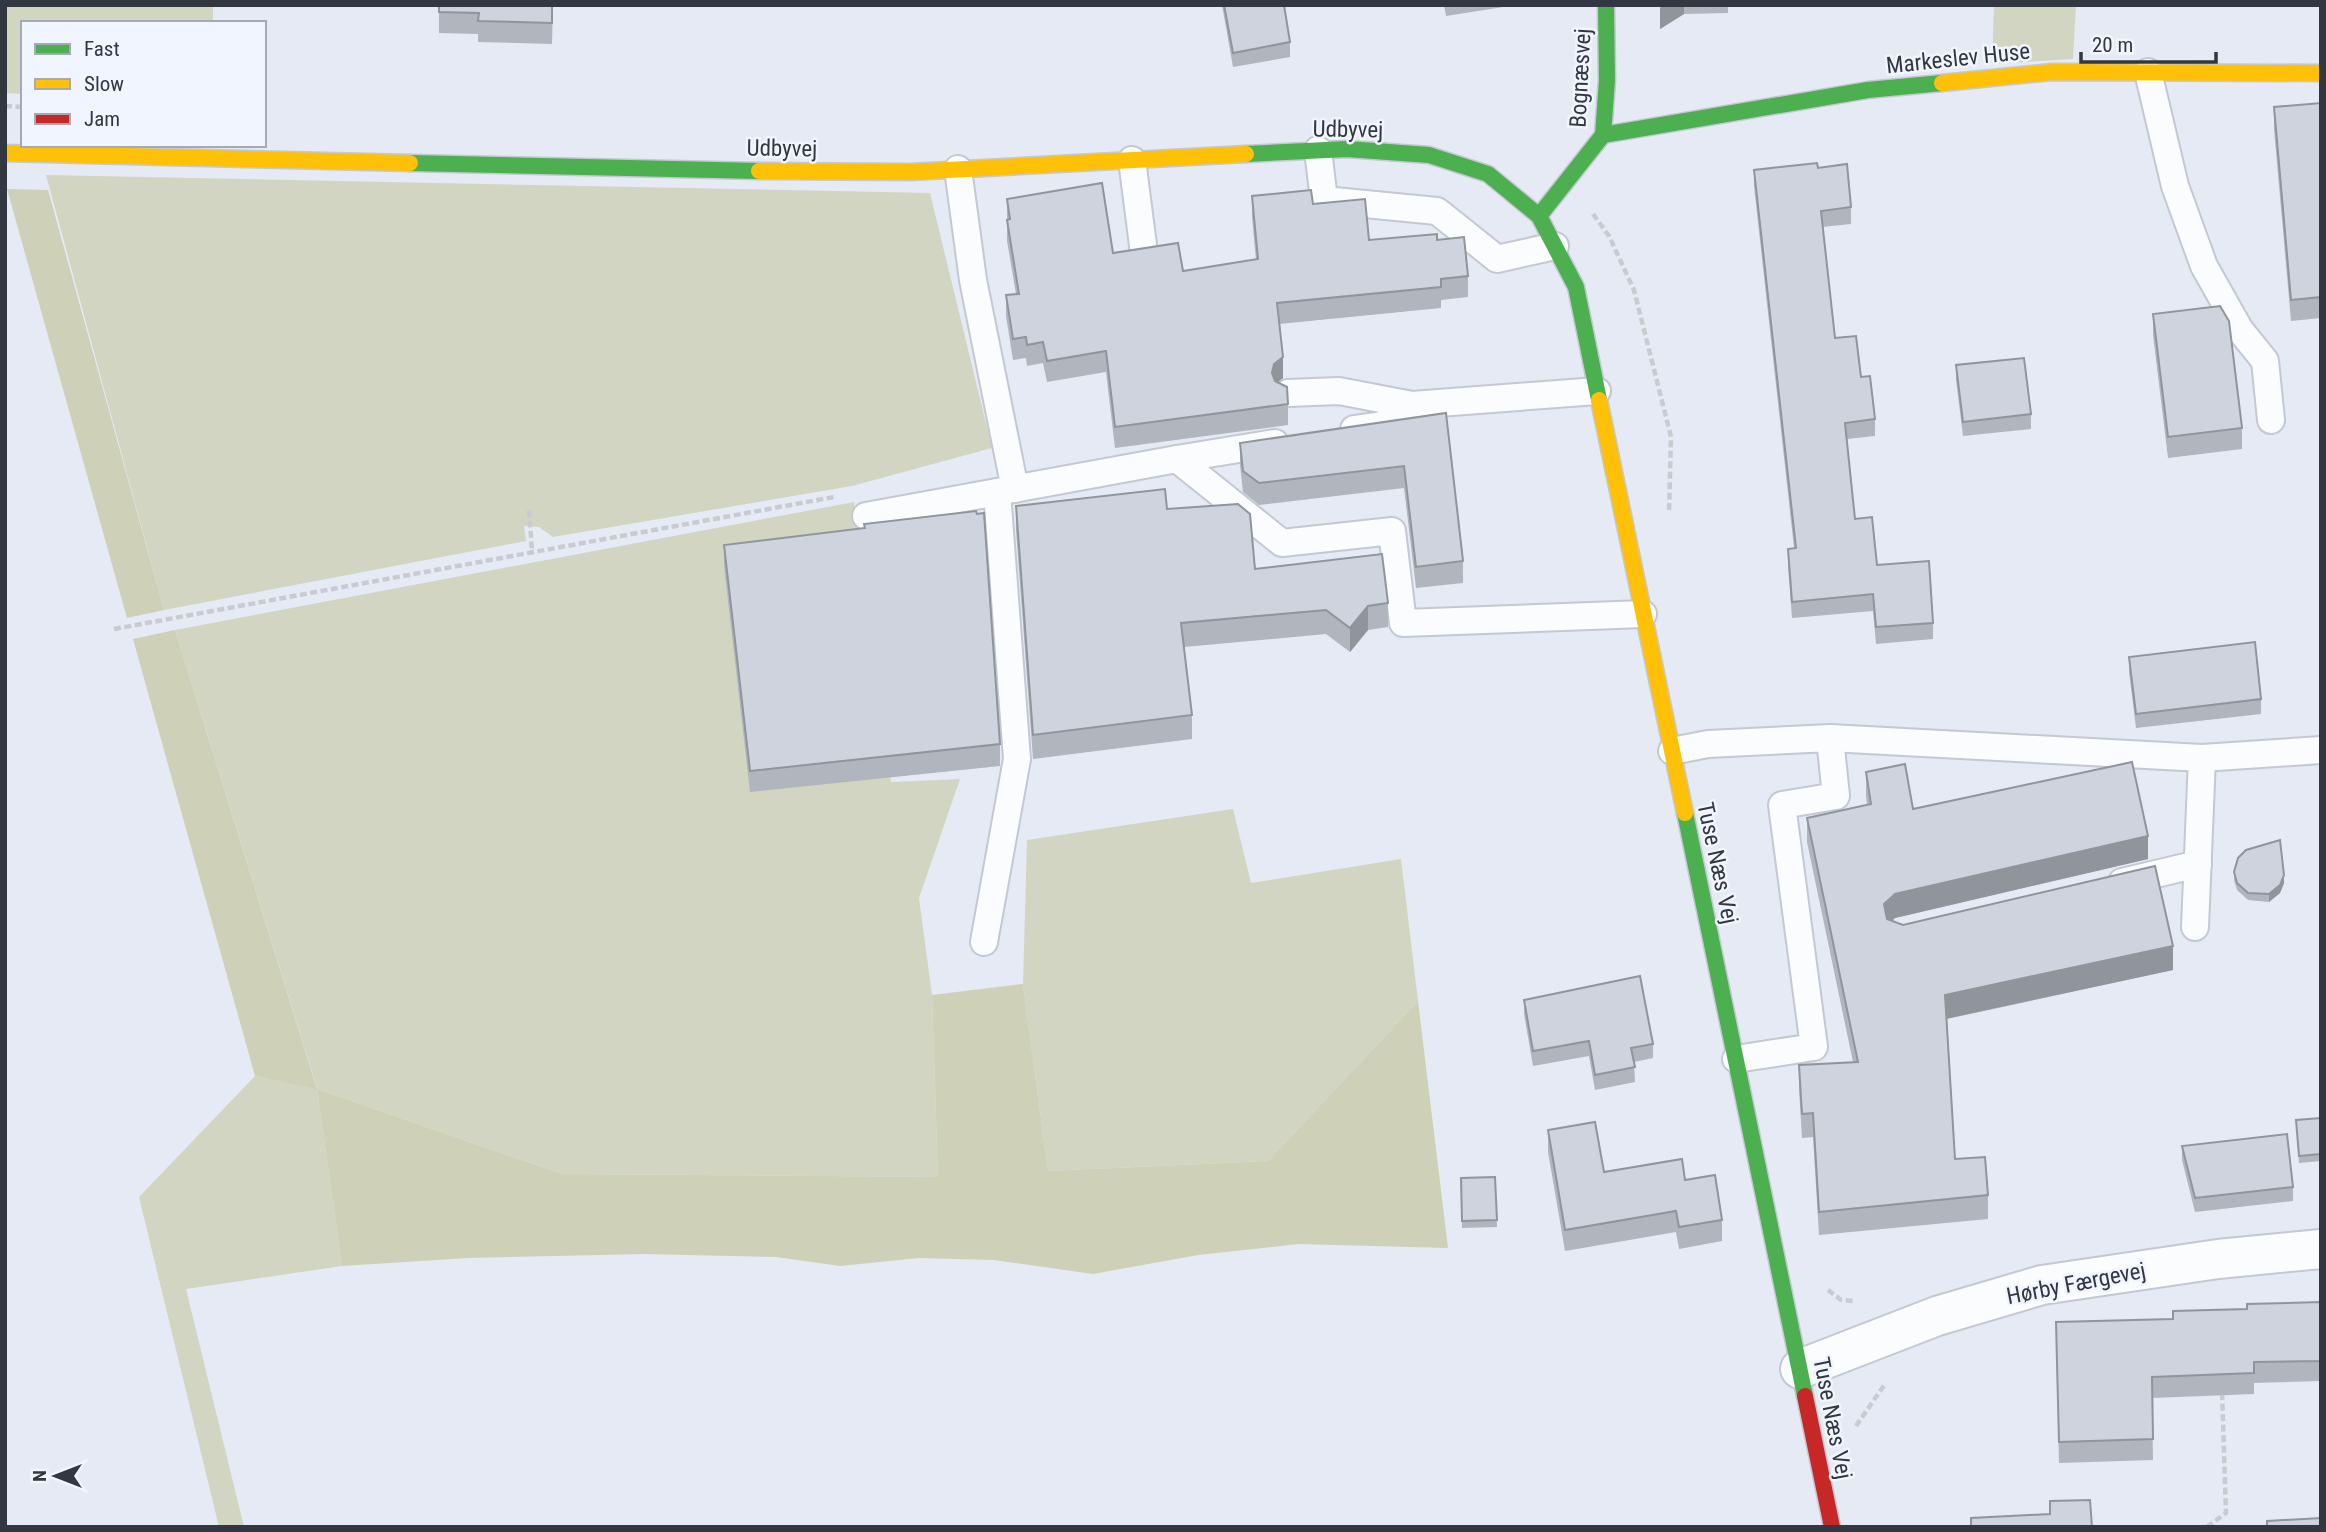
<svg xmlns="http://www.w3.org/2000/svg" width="2326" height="1532" font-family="'Roboto Condensed',sans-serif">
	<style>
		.green { fill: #d3d5c3 }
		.forest { fill: #ced0b8 }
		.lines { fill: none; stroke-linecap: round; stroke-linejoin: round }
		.lane-casing { stroke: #c4c8d2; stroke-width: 30 }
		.street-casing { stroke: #c4c8d2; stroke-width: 42 }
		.fast-casing { stroke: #c4c8d2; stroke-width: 19 }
		.slow-casing { stroke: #c4c8d2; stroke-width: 19 }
		.jam-casing { stroke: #c4c8d2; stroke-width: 19 }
		.path { stroke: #c9cbd0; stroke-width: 4.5; stroke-dasharray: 7 3.5; stroke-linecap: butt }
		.lane { stroke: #fbfcfe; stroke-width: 26 }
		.street { stroke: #fbfcfe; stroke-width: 38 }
		.fast { stroke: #4caf50; stroke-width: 16 }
		.slow { stroke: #ffc107; stroke-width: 16 }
		.jam { stroke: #c62828; stroke-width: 16 }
		.wall { fill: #b1b5be }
		.shaded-wall { fill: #90949b }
		.building { fill: #ced3dd; stroke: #90949b; stroke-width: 2 }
		.labels { text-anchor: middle; stroke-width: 5; stroke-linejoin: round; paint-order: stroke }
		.street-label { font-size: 23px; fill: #333741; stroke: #f0f5ff }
	</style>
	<rect width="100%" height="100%" fill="#e5eaf5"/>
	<g class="green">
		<path d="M 5,5 L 213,5 L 213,23 L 23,23 L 23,94 L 5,93 Z"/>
		<path d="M 1994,5 L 2076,5 L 2073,59 L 1992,64 Z"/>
		<path d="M 46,175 L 930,193 L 992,448 L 852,486 L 553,537 L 539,527 L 524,526 L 526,541 L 164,610 Z"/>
		<path d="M 854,502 L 891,782 L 960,779 L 919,898 L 932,995 L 938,1177 L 562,1174 L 317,1089 L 342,1266 L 186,1289 L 244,1527 L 219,1527 L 139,1197 L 255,1076 L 317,1088 L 175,630 Z"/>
		<path d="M 1233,809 L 1251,883 L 1401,859 L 1418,1001 L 1268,1161 L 1048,1171 L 1023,984 L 1027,840 Z"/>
	</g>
	<g class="forest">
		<path d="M 7,189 L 48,190 L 164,610 L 127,618 Z"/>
		<path d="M 175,630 L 317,1089 L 562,1174 L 938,1177 L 932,995 L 1023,984 L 1048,1171 L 1268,1161 L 1418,1001 L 1448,1248 L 1299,1244 L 1198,1255 L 1093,1274 L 994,1260 L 919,1258 L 840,1266 L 776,1257 L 644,1254 L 468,1258 L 342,1266 L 317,1089 L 255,1076 L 133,639 Z"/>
	</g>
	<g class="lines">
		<g class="lane-casing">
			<g id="lane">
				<path d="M 2148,72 L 2175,186 L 2204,266 L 2240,330 L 2265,361 L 2271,420"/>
				<path d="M 1318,150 L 1324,200 L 1437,211 L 1497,259 L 1555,246"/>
				<path d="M 1132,160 L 1144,253"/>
				<path d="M 958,169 L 973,280 L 1015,489"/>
				<path d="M 1288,393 L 1339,391 L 1412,405"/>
				<path d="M 1354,429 L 1382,425 L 1412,405 L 1597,391"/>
				<path d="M 1275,443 L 1177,459 L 1282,543 L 1392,531 L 1403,623 L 1643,614"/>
				<path d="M 866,516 L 997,492"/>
				<path d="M 1830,738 L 2202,758 L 2195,927"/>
				<path d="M 1672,751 L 1708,744 L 1830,738 L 1836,796 L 1782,805 L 1814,1047 L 1736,1059"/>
				<path d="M 2202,758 L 2321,750"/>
				<path d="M 2122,882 L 2198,864"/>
				<path d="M 984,942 L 1017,759 L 997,492 L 1177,459"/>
			</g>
		</g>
		<g class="street-casing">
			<path id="street" d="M 1800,1369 L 1937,1316 L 2042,1285 L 2218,1259 L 2321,1249"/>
		</g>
		<g class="fast-casing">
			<g id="fast">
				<path d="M 1603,135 L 1868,90 L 1942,83"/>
				<path d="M 1246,154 L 1347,149 L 1429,155 L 1488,174 L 1539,216 L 1576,287 L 1599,400"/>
				<path d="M 410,163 L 759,171"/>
				<path d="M 1539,216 L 1603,135 L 1607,80 L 1606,5"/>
				<path d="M 1685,813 L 1805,1396"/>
			</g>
		</g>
		<g class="slow-casing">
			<g id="slow">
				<path d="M 1942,83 L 2052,72 L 2321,73"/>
				<path d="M 5,153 L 410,163"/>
				<path d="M 759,171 L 910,172 L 1246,154"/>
				<path d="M 1599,400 L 1685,813"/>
			</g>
		</g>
		<g class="jam-casing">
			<path id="jam" d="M 1805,1396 L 1832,1527"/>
		</g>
		<g class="path">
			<path d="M 5,106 L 23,107"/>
			<path d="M 1593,214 L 1609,236 L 1634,290 L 1671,437 L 1669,512"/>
			<path d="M 529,510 L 532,551"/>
			<path d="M 114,629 L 834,497"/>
			<path d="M 1828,1290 L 1841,1300 L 1854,1301"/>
			<path d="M 1856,1426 L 1885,1384"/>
			<path d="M 2207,1527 L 2226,1513 L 2222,1391"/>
		</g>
		<use href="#lane" class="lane"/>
		<use href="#street" class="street"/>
		<use href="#fast" class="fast"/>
		<use href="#slow" class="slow"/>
		<use href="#jam" class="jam"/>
	</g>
	<g class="wall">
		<path d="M 439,5 L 553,5 L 552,44 L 478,42 L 478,34 L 439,33 Z"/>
		<path d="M 1222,5 L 1284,5 L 1290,42 L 1290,57 L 1233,67 Z"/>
		<path d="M 1444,5 L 1510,5 L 1510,6 L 1446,16 Z"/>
		<path d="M 1660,5 L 1728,5 L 1728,13 L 1684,14 L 1660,29 Z"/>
		<path d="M 2321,103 L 2321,318 L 2291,321 L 2274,129 L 2274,107 Z"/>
		<path d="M 1818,168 L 1851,207 L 1851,224 L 1822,227 L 1835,338 L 1861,377 L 1875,419 L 1875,436 L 1847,439 L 1855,519 L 1877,565 L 1933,623 L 1933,639 L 1876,644 L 1873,611 L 1792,618 L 1788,566 L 1788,549 L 1794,548 L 1754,186 L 1754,170 Z"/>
		<path d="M 1252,196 L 1313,204 L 1369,240 L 1437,240 L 1468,276 L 1468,297 L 1441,300 L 1441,308 L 1279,324 L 1283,378 L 1278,382 L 1288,404 L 1288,425 L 1115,448 L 1106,372 L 1047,382 L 1043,363 L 1027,366 L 1026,358 L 1013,360 L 1006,316 L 1006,295 L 1016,294 L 1007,241 L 1007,199 L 1113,253 L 1183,271 L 1256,260 L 1252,217 Z"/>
		<path d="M 2153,314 L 2242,428 L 2242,449 L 2168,458 L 2153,335 Z"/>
		<path d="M 1956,365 L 2031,414 L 2031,429 L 1963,436 L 1956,380 Z"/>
		<path d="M 1446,413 L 1463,561 L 1463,583 L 1416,588 L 1404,488 L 1259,505 L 1243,492 L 1240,465 L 1240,443 Z"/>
		<path d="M 1016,506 L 1167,509 L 1255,569 L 1388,603 L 1388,627 L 1368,630 L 1350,652 L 1326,634 L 1184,647 L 1192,715 L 1192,739 L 1033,759 L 1016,530 Z"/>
		<path d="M 724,545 L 1000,744 L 1000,766 L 750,792 L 724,566 Z"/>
		<path d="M 2129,657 L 2261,699 L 2261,714 L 2136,728 L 2129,672 Z"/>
		<path d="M 1866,772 L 1913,809 L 2148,859 L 1895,918 L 1892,921 L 1903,925 L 2173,970 L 1947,1019 L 1955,1159 L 1988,1195 L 1988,1219 L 1819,1235 L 1813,1137 L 1802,1138 L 1799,1089 L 1799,1065 L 1853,1062 L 1807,842 L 1807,818 L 1867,805 L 1866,796 Z"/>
		<path d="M 2234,872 L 2284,883 L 2280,893 L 2269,902 L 2248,900 L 2237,890 L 2234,880 Z"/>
		<path d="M 1524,1000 L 1653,1044 L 1653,1058 L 1634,1062 L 1635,1082 L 1595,1090 L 1589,1056 L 1533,1066 L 1524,1014 Z"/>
		<path d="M 2321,1118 L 2321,1161 L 2299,1163 L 2296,1120 Z"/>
		<path d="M 1548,1130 L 1604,1172 L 1685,1180 L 1722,1220 L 1722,1241 L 1679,1249 L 1676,1232 L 1565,1251 L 1548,1152 Z"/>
		<path d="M 2182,1146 L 2293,1187 L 2293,1201 L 2195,1212 L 2182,1160 Z"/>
		<path d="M 1495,1177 L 1497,1227 L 1462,1228 L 1461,1178 Z"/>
		<path d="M 2321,1302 L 2321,1381 L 2254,1383 L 2254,1394 L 2152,1398 L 2153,1460 L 2059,1463 L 2056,1343 L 2173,1319 L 2247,1309 Z"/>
	</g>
	<g class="shaded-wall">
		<path d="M 1665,5 L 1684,5 L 1684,14 L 1660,29 L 1660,8 Z"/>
		<path d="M 1283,357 L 1283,378 L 1274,385 L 1272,373 L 1274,364 Z"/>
		<path d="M 1368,606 L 1368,630 L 1350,652 L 1350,628 Z"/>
		<path d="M 2148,836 L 2148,859 L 1895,918 L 1884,928 L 1884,904 L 1895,894 Z"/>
		<path d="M 2284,875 L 2284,883 L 2280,893 L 2269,902 L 2269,894 Z"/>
		<path d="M 2173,946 L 2173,970 L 1945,1019 L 1945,995 Z"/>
	</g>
	<g class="building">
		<path d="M 439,5 L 552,5 L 552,23 L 478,21 L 479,13 L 439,12 Z"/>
		<path d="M 1224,5 L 1284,5 L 1290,42 L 1233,53 Z"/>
		<path d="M 2321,103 L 2321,297 L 2291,300 L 2274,107 Z"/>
		<path d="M 1817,163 L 1818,168 L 1847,164 L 1851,207 L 1821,211 L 1835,338 L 1856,336 L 1861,377 L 1870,376 L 1875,419 L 1845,423 L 1855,519 L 1872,517 L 1877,565 L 1929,561 L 1933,623 L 1876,627 L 1873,594 L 1792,602 L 1788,549 L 1796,548 L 1754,170 Z"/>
		<path d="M 1102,183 L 1113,253 L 1178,243 L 1183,271 L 1258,259 L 1252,196 L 1311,190 L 1313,204 L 1365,199 L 1369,240 L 1437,234 L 1437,240 L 1464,237 L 1468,276 L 1441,279 L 1441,287 L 1277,303 L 1283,357 L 1274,364 L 1272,373 L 1275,381 L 1287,387 L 1288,404 L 1115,427 L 1106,351 L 1047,361 L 1043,342 L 1027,345 L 1026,337 L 1013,339 L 1006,295 L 1019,294 L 1007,220 L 1010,219 L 1007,199 Z"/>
		<path d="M 2220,306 L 2229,321 L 2242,428 L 2168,437 L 2153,314 Z"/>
		<path d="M 2024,358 L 2031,414 L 1963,422 L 1956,365 Z"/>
		<path d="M 1446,413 L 1463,561 L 1416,567 L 1404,466 L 1259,483 L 1243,471 L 1240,443 Z"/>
		<path d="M 1165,489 L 1167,509 L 1238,504 L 1250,514 L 1255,569 L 1382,554 L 1388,603 L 1368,606 L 1350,628 L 1326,610 L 1181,623 L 1192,715 L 1033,735 L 1016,506 Z"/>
		<path d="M 976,511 L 977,514 L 984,513 L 1000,744 L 750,771 L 724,545 L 865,528 L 864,524 Z"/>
		<path d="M 2255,642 L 2261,699 L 2136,714 L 2129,657 Z"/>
		<path d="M 2132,762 L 2148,836 L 1895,894 L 1884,904 L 1887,919 L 1903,925 L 2155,866 L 2173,946 L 1945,995 L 1955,1159 L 1985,1157 L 1988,1195 L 1819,1212 L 1813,1113 L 1802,1114 L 1799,1065 L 1858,1062 L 1807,818 L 1871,804 L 1866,772 L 1905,764 L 1913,809 Z"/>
		<path d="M 2280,840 L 2284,875 L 2280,885 L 2269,894 L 2248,893 L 2237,883 L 2234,872 L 2238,858 L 2246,850 Z"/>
		<path d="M 1640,976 L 1653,1044 L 1631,1048 L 1635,1067 L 1595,1075 L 1589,1041 L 1533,1051 L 1524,1000 Z"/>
		<path d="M 2321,1118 L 2321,1154 L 2299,1156 L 2296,1120 Z"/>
		<path d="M 1595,1122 L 1604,1172 L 1682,1159 L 1685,1180 L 1715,1175 L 1722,1220 L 1679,1227 L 1676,1211 L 1565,1230 L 1548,1130 Z"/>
		<path d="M 2287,1134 L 2293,1187 L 2195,1198 L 2182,1146 Z"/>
		<path d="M 1495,1177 L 1497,1220 L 1462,1221 L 1461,1178 Z"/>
		<path d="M 2321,1302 L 2321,1361 L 2254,1362 L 2254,1373 L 2152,1377 L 2153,1439 L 2059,1442 L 2056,1322 L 2173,1319 L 2173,1311 L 2247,1309 L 2247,1304 Z"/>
		<path d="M 2090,1500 L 2092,1527 L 1971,1527 L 1971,1518 L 2050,1514 L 2050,1501 Z"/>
		<path d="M 2321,1518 L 2321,1527 L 2267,1527 L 2267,1521 Z"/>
	</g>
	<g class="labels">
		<g class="street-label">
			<text transform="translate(1958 58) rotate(-6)" y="8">Markeslev Huse</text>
			<text transform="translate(1580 78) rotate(-87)" y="8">Bognæsvej</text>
			<text transform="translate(1348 129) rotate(1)" y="8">Udbyvej</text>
			<text transform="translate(782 148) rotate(1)" y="8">Udbyvej</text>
			<text transform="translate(1718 863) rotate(78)" y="8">Tuse Næs Vej</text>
			<text transform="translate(2076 1283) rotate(-11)" y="8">Hørby Færgevej</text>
			<text transform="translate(1833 1418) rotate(79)" y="8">Tuse Næs Vej</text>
		</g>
	</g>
	<rect width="2326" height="1532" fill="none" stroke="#333741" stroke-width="14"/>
	<rect x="21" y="21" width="245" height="126" fill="#f0f5ff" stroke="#a4a9b3" stroke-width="2"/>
	<rect x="35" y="44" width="35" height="10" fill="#4caf50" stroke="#a4a9b3" stroke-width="2"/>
	<text x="84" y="56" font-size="21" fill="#333741">Fast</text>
	<rect x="35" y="79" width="35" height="10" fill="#ffc107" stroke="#a4a9b3" stroke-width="2"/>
	<text x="84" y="91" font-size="21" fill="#333741">Slow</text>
	<rect x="35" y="114" width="35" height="10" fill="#c62828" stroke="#a4a9b3" stroke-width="2"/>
	<text x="84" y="126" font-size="21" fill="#333741">Jam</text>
	<g transform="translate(56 1476) rotate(270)" stroke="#f0f5ff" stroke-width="5" paint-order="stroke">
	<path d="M0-5L12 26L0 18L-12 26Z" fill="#333741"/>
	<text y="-10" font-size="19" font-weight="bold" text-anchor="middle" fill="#333741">N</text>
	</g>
	<path d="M2081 52v10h135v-10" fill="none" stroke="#333741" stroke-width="3.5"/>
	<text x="2092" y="52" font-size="21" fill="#333741" stroke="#f0f5ff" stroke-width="5" paint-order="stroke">20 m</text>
</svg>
